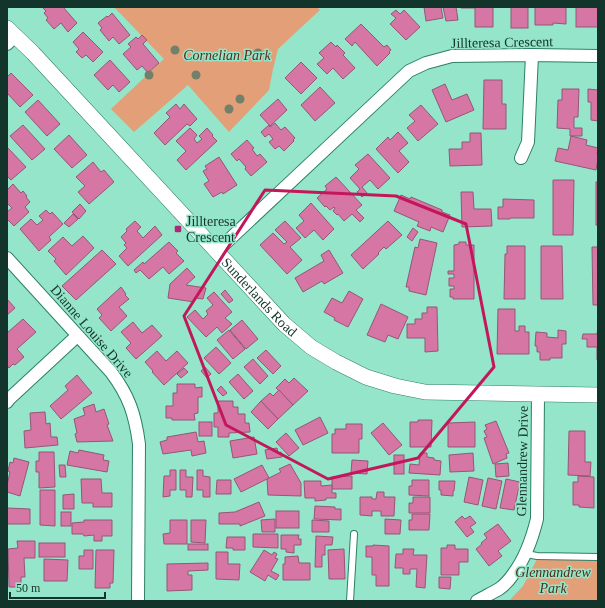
<svg xmlns="http://www.w3.org/2000/svg" width="605" height="608" font-family="Georgia,serif">
	<style>
		.green { fill: #e29f78 }
		.building { fill: #d676a4; stroke: #945774 }
		.lines { fill: none; stroke-linecap: round; stroke-linejoin: round }
		.service-casing { stroke: #2d7f67; stroke-width: 8 }
		.minor-casing { stroke: #2d7f67; stroke-width: 14 }
		.tertiary-casing { stroke: #2d7f67; stroke-width: 16 }
		.service { stroke: #fff; stroke-width: 6 }
		.minor { stroke: #fff; stroke-width: 12 }
		.tertiary { stroke: #fff; stroke-width: 15 }
		.tree { fill: #718068 }
		.marked { fill: none; stroke: #c2185b; stroke-width: 3; stroke-linejoin: round }
		.poi-dot { fill: #ac2973; stroke: #95e5ca; stroke-width: 1.5 }
		.labels { text-anchor: middle; stroke-width: 3; stroke-linejoin: round; paint-order: stroke }
		.street-label { font-size: 14px; fill: #13342a; stroke: #95e5ca }
		.park-label { font-size: 14px; font-style: italic; fill: #532e18; stroke: #95e5ca }
		.poi-label { font-size: 14px; fill: #13342a; stroke: #95e5ca; text-anchor: start }
	</style>
	<rect width="100%" height="100%" fill="#95e5ca"/>
	<g class="green">
		<path d="M 114,7 L 317,7 L 320,10 L 278,49 L 273,69 L 269,90 L 229,132 L 188,85 L 134,132 L 111,109 L 164,59 Z"/>
		<path d="M 537,559 L 598,560 L 598,601 L 509,601 L 523,586 Z"/>
	</g>
	<g class="building">
		<path d="M 42,7 L 63,7 L 77,23 L 68,32 L 61,23 L 54,29 L 46,20 L 48,18 L 44,13 L 46,11 Z"/>
		<path d="M 424,7 L 443,7 L 441,7 L 443,18 L 426,21 Z"/>
		<path d="M 443,7 L 456,7 L 458,20 L 446,21 Z"/>
		<path d="M 461,7 L 493,7 L 493,27 L 475,27 L 475,8 L 461,8 Z"/>
		<rect x="511" y="7" width="17" height="21"/>
		<path d="M 535,7 L 566,7 L 566,24 L 553,23 L 553,25 L 535,25 Z"/>
		<rect x="576" y="7" width="22" height="20"/>
		<path d="M 396,10 L 400,14 L 404,10 L 420,27 L 406,40 L 390,24 L 396,18 L 391,14 Z"/>
		<path d="M 112,13 L 130,35 L 119,44 L 113,37 L 109,41 L 100,30 L 102,28 L 98,23 L 107,16 L 108,17 Z"/>
		<path d="M 361,24 L 384,47 L 387,45 L 391,50 L 389,52 L 390,53 L 377,66 L 355,42 L 352,46 L 345,39 Z"/>
		<path d="M 83,32 L 103,52 L 93,62 L 86,55 L 82,58 L 76,52 L 79,49 L 73,42 Z"/>
		<path d="M 142,35 L 147,40 L 143,44 L 159,63 L 148,73 L 142,66 L 137,70 L 123,54 L 131,47 L 128,44 L 136,37 L 138,39 Z"/>
		<path d="M 331,42 L 336,47 L 337,45 L 345,53 L 343,55 L 355,68 L 343,79 L 333,68 L 327,74 L 317,64 L 324,58 L 319,53 Z"/>
		<path d="M 110,60 L 130,82 L 119,92 L 113,85 L 108,90 L 94,75 Z"/>
		<path d="M 301,62 L 317,78 L 301,94 L 285,78 Z"/>
		<path d="M 11,73 L 33,95 L 20,107 L 7,93 L 7,77 Z"/>
		<path d="M 484,80 L 502,80 L 502,104 L 506,104 L 506,129 L 483,129 Z"/>
		<path d="M 445,84 L 452,100 L 467,94 L 474,110 L 446,122 L 432,90 Z"/>
		<path d="M 320,87 L 335,103 L 315,121 L 301,105 Z"/>
		<path d="M 562,89 L 579,89 L 578,117 L 574,117 L 574,128 L 582,128 L 582,136 L 570,136 L 570,129 L 557,128 L 558,100 L 562,100 Z"/>
		<path d="M 588,89 L 598,90 L 598,121 L 591,120 L 591,102 L 588,102 Z"/>
		<path d="M 278,99 L 287,110 L 270,126 L 260,115 Z"/>
		<path d="M 38,100 L 60,124 L 47,136 L 25,112 Z"/>
		<path d="M 176,104 L 180,109 L 184,104 L 197,119 L 190,126 L 187,124 L 165,145 L 154,133 L 170,117 L 166,113 Z"/>
		<path d="M 421,105 L 438,124 L 418,141 L 407,128 L 415,121 L 409,115 Z"/>
		<path d="M 275,123 L 281,130 L 285,127 L 295,138 L 293,140 L 294,141 L 284,151 L 279,146 L 275,149 L 269,142 L 273,139 L 269,134 L 265,137 L 261,132 L 269,125 L 270,127 Z"/>
		<path d="M 23,125 L 45,149 L 32,160 L 10,136 Z"/>
		<path d="M 190,128 L 197,135 L 194,139 L 197,143 L 202,139 L 199,136 L 207,128 L 213,135 L 212,136 L 217,141 L 186,170 L 177,160 L 186,151 L 176,141 Z"/>
		<path d="M 398,132 L 408,143 L 399,151 L 409,162 L 398,173 L 376,149 L 388,137 L 390,140 Z"/>
		<path d="M 470,133 L 481,133 L 482,165 L 450,166 L 449,149 L 462,149 L 462,142 L 470,142 Z"/>
		<path d="M 69,135 L 87,155 L 72,168 L 54,149 Z"/>
		<path d="M 571,136 L 587,140 L 586,145 L 598,148 L 597,154 L 598,154 L 598,159 L 596,170 L 555,161 L 558,148 L 568,150 Z"/>
		<path d="M 247,140 L 254,148 L 252,149 L 257,156 L 260,154 L 267,162 L 251,176 L 245,169 L 246,167 L 239,159 L 237,161 L 231,154 Z"/>
		<path d="M 7,147 L 26,167 L 11,180 L 7,176 Z"/>
		<path d="M 368,154 L 390,178 L 378,189 L 370,180 L 362,187 L 367,193 L 362,197 L 357,192 L 360,189 L 350,178 L 359,169 L 355,165 Z"/>
		<path d="M 219,157 L 237,185 L 223,194 L 222,192 L 213,197 L 204,184 L 209,181 L 203,171 L 207,169 L 205,166 Z"/>
		<path d="M 93,162 L 101,172 L 104,170 L 114,182 L 89,204 L 78,192 L 85,186 L 76,177 Z"/>
		<path d="M 336,177 L 362,205 L 356,210 L 364,218 L 360,222 L 352,214 L 344,221 L 338,214 L 337,215 L 333,211 L 335,208 L 334,207 L 330,210 L 326,206 L 325,207 L 317,198 L 327,189 L 325,186 Z"/>
		<path d="M 553,180 L 574,180 L 573,235 L 553,235 Z"/>
		<rect x="596" y="182" width="2" height="43"/>
		<path d="M 13,184 L 21,193 L 23,191 L 27,196 L 26,197 L 30,202 L 25,207 L 29,212 L 14,226 L 7,219 L 7,212 L 12,208 L 7,203 L 7,190 Z"/>
		<path d="M 461,192 L 473,192 L 474,209 L 491,209 L 492,226 L 462,227 Z"/>
		<path d="M 401,195 L 410,199 L 411,197 L 442,210 L 442,212 L 450,215 L 443,232 L 431,227 L 430,231 L 417,226 L 419,222 L 394,211 Z"/>
		<path d="M 503,199 L 534,200 L 534,218 L 510,218 L 510,219 L 498,219 L 498,207 L 503,207 Z"/>
		<path d="M 311,203 L 334,229 L 323,240 L 314,230 L 305,238 L 296,228 L 304,221 L 299,215 Z"/>
		<path d="M 80,204 L 86,211 L 79,219 L 72,212 Z"/>
		<path d="M 46,210 L 50,214 L 52,212 L 63,224 L 49,237 L 51,240 L 39,251 L 20,229 L 31,219 L 37,225 L 43,220 L 39,216 Z"/>
		<path d="M 73,214 L 78,219 L 69,227 L 64,223 Z"/>
		<path d="M 135,221 L 141,227 L 137,231 L 143,238 L 155,226 L 162,235 L 128,266 L 119,256 L 127,248 L 124,245 L 126,243 L 121,237 L 127,231 L 126,229 Z"/>
		<path d="M 285,221 L 301,238 L 290,247 L 302,260 L 287,274 L 260,245 L 273,233 L 284,244 L 287,242 L 275,230 Z"/>
		<path d="M 388,221 L 402,235 L 386,249 L 384,247 L 378,253 L 379,254 L 363,269 L 351,255 Z"/>
		<path d="M 413,228 L 418,232 L 412,241 L 407,237 Z"/>
		<path d="M 83,236 L 94,248 L 66,275 L 54,261 L 56,259 L 48,251 L 63,237 L 72,246 Z"/>
		<path d="M 420,239 L 437,243 L 426,295 L 409,291 L 409,287 L 406,287 L 415,247 L 418,248 Z"/>
		<path d="M 169,242 L 178,251 L 176,253 L 184,261 L 169,274 L 163,267 L 149,279 L 140,270 L 136,273 L 134,270 L 143,262 L 144,264 Z"/>
		<path d="M 459,242 L 466,242 L 466,245 L 474,245 L 474,299 L 453,299 L 453,297 L 450,297 L 450,289 L 454,289 L 454,286 L 449,286 L 449,278 L 454,278 L 454,274 L 448,274 L 448,271 L 454,271 L 454,245 L 459,244 Z"/>
		<path d="M 507,246 L 525,246 L 525,299 L 504,299 L 505,254 L 507,254 Z"/>
		<path d="M 541,246 L 562,246 L 563,299 L 541,299 Z"/>
		<path d="M 592,247 L 598,247 L 598,305 L 593,305 Z"/>
		<path d="M 102,250 L 116,264 L 76,300 L 62,286 Z"/>
		<path d="M 329,250 L 343,273 L 324,284 L 322,281 L 303,292 L 295,278 L 324,261 L 321,255 Z"/>
		<path d="M 187,268 L 195,277 L 186,285 L 206,288 L 203,299 L 195,298 L 194,302 L 168,298 L 170,284 Z"/>
		<path d="M 121,287 L 126,294 L 125,295 L 129,299 L 119,307 L 127,316 L 111,331 L 99,318 L 102,315 L 97,309 Z"/>
		<path d="M 225,290 L 233,300 L 229,303 L 221,294 Z"/>
		<path d="M 349,291 L 363,299 L 348,327 L 334,320 L 335,318 L 324,312 L 332,298 L 342,303 Z"/>
		<path d="M 214,292 L 232,312 L 225,318 L 232,324 L 222,333 L 217,327 L 206,337 L 187,317 L 195,310 L 203,319 L 208,314 L 206,311 L 213,305 L 207,298 Z"/>
		<path d="M 7,299 L 15,308 L 7,315 Z"/>
		<path d="M 381,304 L 408,317 L 398,339 L 388,335 L 385,342 L 367,335 Z"/>
		<path d="M 427,307 L 437,307 L 438,351 L 425,352 L 425,338 L 407,338 L 407,324 L 415,324 L 415,319 L 422,319 L 422,313 L 427,313 Z"/>
		<path d="M 498,309 L 515,309 L 515,331 L 519,331 L 519,326 L 525,326 L 525,332 L 529,332 L 529,354 L 497,354 Z"/>
		<path d="M 23,319 L 36,332 L 17,349 L 24,357 L 15,365 L 13,364 L 9,368 L 7,365 L 7,333 Z"/>
		<path d="M 242,320 L 258,339 L 246,349 L 230,330 Z"/>
		<path d="M 133,322 L 142,333 L 152,325 L 162,336 L 136,359 L 126,348 L 131,343 L 121,332 Z"/>
		<path d="M 598,327 L 598,360 L 597,360 L 597,347 L 587,347 L 587,339 L 582,339 L 583,334 L 597,334 Z"/>
		<path d="M 229,330 L 245,349 L 233,359 L 217,340 Z"/>
		<path d="M 558,330 L 566,331 L 566,344 L 562,344 L 562,358 L 550,358 L 550,360 L 540,360 L 540,352 L 537,352 L 537,346 L 535,346 L 536,332 L 547,333 L 547,337 L 558,338 Z"/>
		<path d="M 216,347 L 231,363 L 219,374 L 204,358 Z"/>
		<path d="M 266,350 L 281,366 L 273,374 L 257,358 Z"/>
		<path d="M 157,351 L 166,361 L 177,351 L 188,363 L 164,385 L 152,372 L 153,371 L 145,362 Z"/>
		<path d="M 253,359 L 268,376 L 260,384 L 244,367 Z"/>
		<path d="M 205,367 L 211,374 L 207,378 L 201,371 Z"/>
		<path d="M 184,368 L 188,372 L 181,378 L 177,374 Z"/>
		<path d="M 238,374 L 253,391 L 244,399 L 229,382 Z"/>
		<path d="M 77,375 L 92,393 L 61,419 L 50,406 L 68,390 L 65,386 Z"/>
		<path d="M 294,378 L 308,391 L 293,405 L 276,388 L 285,379 L 289,383 Z"/>
		<path d="M 177,384 L 195,384 L 195,388 L 202,387 L 202,397 L 198,397 L 198,413 L 194,414 L 195,420 L 172,420 L 172,418 L 166,418 L 166,406 L 173,406 L 173,393 L 177,393 Z"/>
		<path d="M 221,386 L 227,393 L 223,396 L 217,390 Z"/>
		<path d="M 279,390 L 293,405 L 278,419 L 261,401 L 270,393 L 273,396 Z"/>
		<path d="M 218,401 L 233,401 L 233,407 L 238,407 L 238,414 L 245,414 L 245,423 L 249,423 L 250,432 L 229,433 L 229,437 L 218,437 L 218,427 L 214,427 L 214,413 L 218,413 Z"/>
		<path d="M 261,401 L 278,419 L 268,429 L 251,412 Z"/>
		<path d="M 94,404 L 96,412 L 104,409 L 109,424 L 107,425 L 113,441 L 77,442 L 75,434 L 77,433 L 74,419 L 85,415 L 83,408 Z"/>
		<path d="M 45,412 L 46,424 L 50,423 L 51,437 L 57,437 L 58,445 L 25,448 L 24,431 L 31,430 L 30,413 Z"/>
		<path d="M 320,417 L 328,433 L 303,445 L 295,430 Z"/>
		<path d="M 418,420 L 432,420 L 431,447 L 410,447 L 410,422 L 418,422 Z"/>
		<path d="M 496,421 L 509,453 L 506,454 L 507,458 L 493,464 L 484,438 L 487,437 L 484,431 L 487,429 L 485,425 Z"/>
		<rect x="199" y="422" width="13" height="14"/>
		<path d="M 475,422 L 475,447 L 448,447 L 448,423 Z"/>
		<path d="M 383,423 L 402,445 L 389,455 L 371,433 Z"/>
		<path d="M 346,424 L 362,424 L 362,439 L 359,439 L 359,453 L 332,453 L 332,434 L 335,434 L 335,429 L 346,429 Z"/>
		<path d="M 569,431 L 585,431 L 585,462 L 591,462 L 590,476 L 568,475 Z"/>
		<path d="M 196,432 L 198,442 L 204,441 L 206,453 L 192,456 L 191,450 L 163,454 L 160,442 L 167,440 L 167,437 Z"/>
		<path d="M 286,433 L 299,448 L 289,456 L 276,442 Z"/>
		<path d="M 254,437 L 257,454 L 233,458 L 230,441 Z"/>
		<path d="M 277,448 L 278,453 L 281,452 L 282,457 L 267,459 L 265,450 Z"/>
		<path d="M 79,450 L 104,455 L 103,460 L 109,461 L 107,472 L 67,465 L 70,451 L 78,453 Z"/>
		<path d="M 39,452 L 54,452 L 55,487 L 39,488 L 39,472 L 36,472 L 36,461 L 39,461 Z"/>
		<path d="M 420,453 L 427,453 L 427,457 L 434,458 L 434,460 L 441,461 L 440,475 L 409,473 L 410,464 L 419,465 Z"/>
		<path d="M 473,453 L 474,471 L 450,472 L 449,455 Z"/>
		<rect x="394" y="455" width="10" height="19"/>
		<path d="M 14,458 L 29,462 L 20,496 L 7,492 L 7,485 L 10,472 L 8,471 L 10,462 L 13,463 Z"/>
		<path d="M 352,460 L 368,461 L 367,474 L 351,473 Z"/>
		<path d="M 508,463 L 509,476 L 496,477 L 495,464 Z"/>
		<path d="M 290,464 L 301,483 L 301,496 L 268,495 L 267,479 L 281,472 L 279,469 Z"/>
		<path d="M 59,465 L 65,465 L 66,477 L 60,477 Z"/>
		<path d="M 262,465 L 269,478 L 241,492 L 234,479 Z"/>
		<path d="M 170,470 L 176,470 L 176,490 L 170,490 L 170,496 L 163,497 L 164,476 L 170,476 Z"/>
		<path d="M 180,470 L 186,470 L 186,477 L 193,477 L 192,497 L 186,497 L 186,490 L 180,490 Z"/>
		<path d="M 197,470 L 203,470 L 203,476 L 210,477 L 210,497 L 203,497 L 203,490 L 197,490 Z"/>
		<path d="M 352,476 L 352,489 L 332,489 L 332,477 Z"/>
		<path d="M 578,476 L 594,477 L 594,508 L 579,507 L 579,505 L 573,505 L 573,482 L 578,482 Z"/>
		<path d="M 469,477 L 483,480 L 478,505 L 464,502 Z"/>
		<path d="M 488,478 L 502,481 L 496,509 L 482,506 Z"/>
		<path d="M 81,479 L 101,479 L 102,493 L 112,493 L 112,507 L 93,507 L 93,503 L 82,503 Z"/>
		<path d="M 506,479 L 520,482 L 514,510 L 500,508 Z"/>
		<path d="M 217,480 L 231,480 L 231,494 L 216,494 Z"/>
		<path d="M 412,480 L 429,480 L 429,496 L 409,495 L 409,486 L 412,486 Z"/>
		<path d="M 304,481 L 321,481 L 321,486 L 332,485 L 332,493 L 336,493 L 336,498 L 326,498 L 326,500 L 315,501 L 315,498 L 305,498 Z"/>
		<path d="M 439,481 L 455,481 L 454,491 L 453,491 L 453,496 L 441,495 L 441,490 L 439,490 Z"/>
		<path d="M 40,490 L 55,490 L 55,526 L 40,525 Z"/>
		<path d="M 377,492 L 384,492 L 384,497 L 395,497 L 394,516 L 381,516 L 381,511 L 372,511 L 372,516 L 360,515 L 360,497 L 372,497 L 372,499 L 376,499 Z"/>
		<path d="M 74,494 L 74,509 L 63,509 L 63,495 Z"/>
		<path d="M 413,497 L 430,497 L 430,513 L 409,513 L 409,503 L 413,503 Z"/>
		<path d="M 259,502 L 265,516 L 240,526 L 240,524 L 219,524 L 219,513 L 235,512 Z"/>
		<path d="M 315,506 L 335,507 L 335,509 L 341,509 L 341,520 L 314,519 Z"/>
		<path d="M 7,508 L 30,509 L 30,524 L 7,524 Z"/>
		<rect x="276" y="511" width="23" height="17"/>
		<rect x="61" y="512" width="10" height="14"/>
		<path d="M 412,514 L 430,514 L 429,530 L 409,530 L 409,520 L 412,520 Z"/>
		<path d="M 462,516 L 465,519 L 470,516 L 476,523 L 470,527 L 474,532 L 467,537 L 455,522 Z"/>
		<path d="M 275,519 L 275,532 L 262,532 L 261,520 Z"/>
		<path d="M 385,519 L 401,520 L 400,534 L 385,534 Z"/>
		<path d="M 84,520 L 112,520 L 112,536 L 102,536 L 102,541 L 94,541 L 94,535 L 84,536 L 83,534 L 72,534 L 72,523 L 84,522 Z"/>
		<path d="M 170,520 L 187,520 L 187,544 L 164,544 L 163,534 L 170,533 Z"/>
		<path d="M 191,520 L 206,520 L 205,543 L 191,542 Z"/>
		<path d="M 312,520 L 329,521 L 329,532 L 312,532 Z"/>
		<path d="M 498,524 L 511,541 L 498,551 L 502,556 L 489,566 L 476,549 L 482,544 L 481,543 L 487,538 L 484,534 Z"/>
		<path d="M 253,534 L 278,534 L 278,548 L 253,547 Z"/>
		<path d="M 281,535 L 299,535 L 298,539 L 301,539 L 301,545 L 294,545 L 294,553 L 286,552 L 286,549 L 281,549 Z"/>
		<path d="M 316,536 L 333,537 L 332,545 L 325,545 L 325,555 L 322,555 L 322,567 L 315,567 Z"/>
		<path d="M 227,537 L 245,537 L 245,550 L 233,550 L 233,548 L 226,548 Z"/>
		<path d="M 17,541 L 35,541 L 35,558 L 24,558 L 25,577 L 21,577 L 21,587 L 9,587 L 8,549 L 18,548 Z"/>
		<rect x="39" y="543" width="26" height="14"/>
		<rect x="188" y="544" width="20" height="6"/>
		<path d="M 373,545 L 389,546 L 389,586 L 376,586 L 376,575 L 372,575 L 372,557 L 366,557 L 366,546 L 373,546 Z"/>
		<path d="M 447,545 L 455,545 L 455,549 L 468,549 L 468,562 L 459,562 L 459,575 L 441,575 L 441,548 L 447,548 Z"/>
		<path d="M 344,549 L 345,579 L 329,579 L 328,550 Z"/>
		<path d="M 403,549 L 414,549 L 413,555 L 427,555 L 425,588 L 416,587 L 417,569 L 410,569 L 410,574 L 403,574 L 403,568 L 395,568 L 396,554 L 403,554 Z"/>
		<path d="M 84,550 L 93,550 L 93,569 L 79,569 L 79,556 L 84,556 Z"/>
		<path d="M 96,550 L 114,550 L 113,583 L 110,583 L 110,588 L 95,588 Z"/>
		<path d="M 264,550 L 272,555 L 274,552 L 277,554 L 275,558 L 278,559 L 271,571 L 279,575 L 276,580 L 268,575 L 265,581 L 250,572 Z"/>
		<path d="M 216,552 L 228,552 L 228,564 L 240,564 L 239,580 L 216,579 Z"/>
		<path d="M 298,556 L 299,563 L 310,563 L 310,580 L 283,580 L 283,564 L 285,564 L 285,557 Z"/>
		<path d="M 44,559 L 68,560 L 67,581 L 44,581 Z"/>
		<path d="M 208,563 L 208,570 L 188,571 L 188,575 L 192,575 L 192,590 L 167,591 L 167,564 Z"/>
		<path d="M 439,577 L 451,577 L 450,589 L 439,588 Z"/>
	</g>
	<g class="lines">
		<g class="service-casing">
			<g id="service">
				<path d="M 526,554 L 537,556 L 598,557"/>
				<path d="M 350,601 L 354,534"/>
			</g>
		</g>
		<g class="minor-casing">
			<g id="minor">
				<path d="M 7,44 L 15,36"/>
				<path d="M 521,158 L 528,142 L 532,55"/>
				<path d="M 217,251 L 409,71 L 426,63 L 452,56 L 532,55 L 598,56"/>
				<path d="M 7,258 L 111,372 C 129,396 135,414 139,444 L 138,601"/>
				<path d="M 7,402 L 9,399 L 77,336"/>
				<path d="M 477,601 C 484,597 492,593 499,589 C 505,585 510,579 514,573 C 526,557 532,539 537,519 L 538,394"/>
			</g>
		</g>
		<g class="tertiary-casing">
			<g id="tertiary">
				<path id="s1" d="M 7,28 L 33,53 L 284,324 L 311,347 L 336,362 L 366,377 L 395,386 L 425,392 L 598,395"/>
			</g>
		</g>
		<use href="#service" class="service"/>
		<use href="#minor" class="minor"/>
		<use href="#tertiary" class="tertiary"/>
	</g>
	<g class="tree">
		<circle cx="175" cy="50" r="4.5"/>
		<circle cx="258" cy="53" r="4.5"/>
		<circle cx="149" cy="75" r="4.5"/>
		<circle cx="196" cy="75" r="4.5"/>
		<circle cx="240" cy="99" r="4.5"/>
		<circle cx="229" cy="109" r="4.5"/>
	</g>
	<path class="marked" d="M 265,190 L 396,196 L 466,224 L 494,367 L 418,458 L 328,479 L 226,425 L 184,316 Z"/>
	<rect class="poi-dot" x="174" y="225" width="8" height="8" rx="2"/>
	<g class="labels">
		<g class="street-label">
			<text transform="translate(502 42) rotate(-1)" y="5">Jillteresa Crescent</text>
			<text dy="5" stroke="none"><textPath href="#s1" startOffset="369">Sunderlands Road</textPath></text>
			<text transform="translate(92 331) rotate(49)" y="5">Dianne Louise Drive</text>
			<text transform="translate(522 461) rotate(-89)" y="5">Glennandrew Drive</text>
		</g>
		<g class="park-label">
			<text x="227" y="60">Cornelian Park</text>
			<text x="553" y="577">Glennandrew<tspan x="553" dy="16">Park</tspan></text>
		</g>
		<g class="poi-label">
			<text x="186" y="226">Jillteresa<tspan x="186" dy="16">Crescent</tspan></text>
		</g>
	</g>
	<rect width="605" height="608" fill="none" stroke="#13342a" stroke-width="16"/>
	<path d="M10 592v6h95v-6" fill="none" stroke="#13342a" stroke-width="2"/>
	<text x="16" y="592" font-size="12" fill="#13342a" stroke="#95e5ca" stroke-width="3" paint-order="stroke">50 m</text>
</svg>
